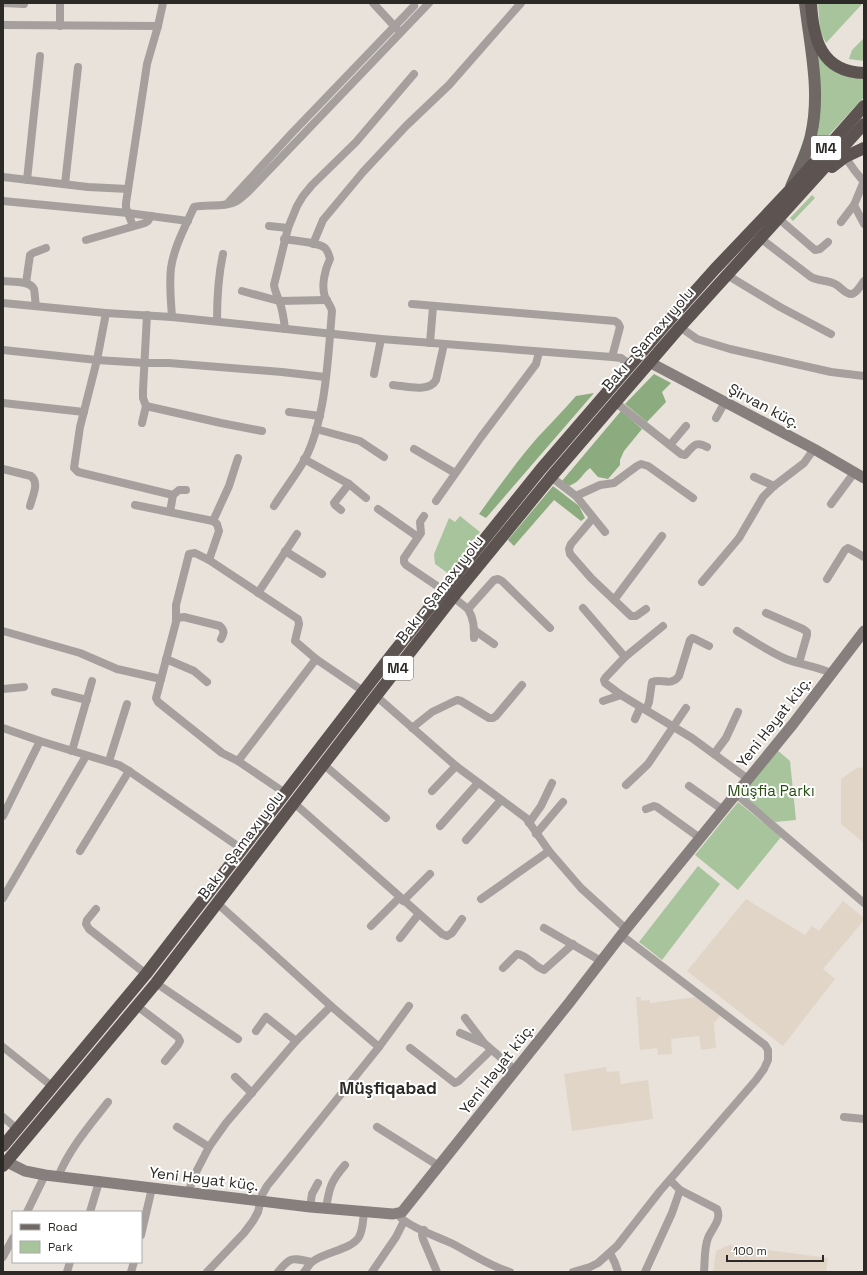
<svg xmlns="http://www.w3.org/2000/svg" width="867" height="1275" font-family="'Space Grotesk',sans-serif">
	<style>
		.built { fill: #e1d5c7 }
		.green { fill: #a8c49d }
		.forest { fill: #8cab7f }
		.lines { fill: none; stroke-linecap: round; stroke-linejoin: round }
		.street { stroke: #a5a09e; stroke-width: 8 }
		.secondary { stroke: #867f7d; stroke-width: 11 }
		.primary { stroke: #706865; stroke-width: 12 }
		.highway { stroke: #5d5451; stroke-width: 12 }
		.labels { text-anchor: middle; stroke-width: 4; stroke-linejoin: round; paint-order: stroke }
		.shield { fill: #fff; stroke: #6b6a67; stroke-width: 1 }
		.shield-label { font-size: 14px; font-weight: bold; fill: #2c2a26 }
		.street-label { font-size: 15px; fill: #2c2a26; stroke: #fff }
		.park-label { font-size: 15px; fill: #264e10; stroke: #fff }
		.quarter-label { font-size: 17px; font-weight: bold; fill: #2c2a26; stroke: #fff }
	</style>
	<rect width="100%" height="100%" fill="#e9e2da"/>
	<g class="built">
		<path d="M 864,767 L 864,843 L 841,824 L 841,779 L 857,768 Z"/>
		<path d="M 746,899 L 805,935 L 812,926 L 819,931 L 843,901 L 864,918 L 864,920 L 823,969 L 835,979 L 783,1046 L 687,971 Z"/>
		<path d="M 636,997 L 641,997 L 641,1001 L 650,1000 L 650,1003 L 696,997 L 720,1016 L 714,1023 L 716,1048 L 701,1050 L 699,1036 L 671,1039 L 672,1054 L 658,1055 L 657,1048 L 640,1050 Z"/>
		<path d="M 606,1067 L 607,1072 L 619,1071 L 621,1084 L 648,1080 L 653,1119 L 572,1131 L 564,1074 Z"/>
		<path d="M 729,1245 L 828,1258 L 826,1272 L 713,1272 L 716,1251 Z"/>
	</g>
	<g class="green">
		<path d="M 818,3 L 863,3 L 826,43 L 820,31 Z"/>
		<path d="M 864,38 L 864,61 L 849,59 L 852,50 Z"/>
		<path d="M 816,53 C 827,71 845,76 864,79 L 864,97 L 807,159 Z"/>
		<path d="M 812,195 L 815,198 L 793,221 L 790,218 Z"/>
		<path d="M 460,516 L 480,532 L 449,574 L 435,564 L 434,554 L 449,518 L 455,522 Z"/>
		<path d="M 776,749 L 790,761 L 796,820 L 775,822 L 740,795 Z"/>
		<path d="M 738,802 L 781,837 L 738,890 L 695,855 Z"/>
		<path d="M 698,866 L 720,884 L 662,960 L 639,942 Z"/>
	</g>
	<g class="forest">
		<path d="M 654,374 L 671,383 L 662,392 L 666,402 L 647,422 L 625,404 Z"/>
		<path d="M 594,393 L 486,518 L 479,514 C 498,488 517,461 538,437 C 551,423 564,410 576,396 Z"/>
		<path d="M 621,411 L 642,429 L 624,451 L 620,460 L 620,465 L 608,479 L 598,477 L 590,468 C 580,476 581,481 569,486 L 562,481 Z"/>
		<path d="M 553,486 L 579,506 L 585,518 L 581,521 L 554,500 L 514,546 L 508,540 Z"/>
	</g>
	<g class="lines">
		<g class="street">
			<path d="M 3,3 L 24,4"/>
			<path d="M 373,3 L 397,29"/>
			<path d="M 3,25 L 158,26"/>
			<path d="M 60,26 L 60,3"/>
			<path d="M 845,157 L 855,171 L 864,182"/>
			<path d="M 3,177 L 88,187 L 128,189"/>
			<path d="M 27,180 L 40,56"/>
			<path d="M 65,184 L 78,67"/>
			<path d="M 3,201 L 128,213 L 188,221"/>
			<path d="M 227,204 L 292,133 L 414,6"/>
			<path d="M 854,205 L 864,224"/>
			<path d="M 778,218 L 815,250 L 820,249 L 828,242"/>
			<path d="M 841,222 L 854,205 L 864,181"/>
			<path d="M 133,226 L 126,208 L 126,203 L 147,64 L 158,26 L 163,3"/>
			<path d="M 269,226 L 288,228"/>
			<path d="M 760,238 L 811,277 C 818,281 827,280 835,284 C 840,286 845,294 851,294 C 856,294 861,285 864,281"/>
			<path d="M 86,240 L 145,223 L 148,221 L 151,216"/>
			<path d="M 313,244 L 323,220 L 363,172 L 406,126 L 449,85 L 521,3"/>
			<path d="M 727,275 L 780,307 L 831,334"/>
			<path d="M 3,281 C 11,282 30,280 34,289 C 35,294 35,301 36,306"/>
			<path d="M 26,283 L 30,255 L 33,253 L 46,248"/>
			<path d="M 242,291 L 279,301 L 327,300"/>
			<path d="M 3,303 L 106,313 L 172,317 L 381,339 L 612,357 L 621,358 L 630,365"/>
			<path d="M 412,304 L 615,321 L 618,323 L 620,327 L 612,357"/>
			<path d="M 106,313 L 97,360 L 80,427 L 74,468 L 78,472 L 173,495 L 170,512"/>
			<path d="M 172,317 C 171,301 169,284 171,268 C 174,247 185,227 194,207 C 208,204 225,208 237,201 C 241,199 244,195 247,193 L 429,3"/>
			<path d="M 217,321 C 217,298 218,277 223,254"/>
			<path d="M 680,327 L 697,339 L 730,349 L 831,372 L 864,376"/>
			<path d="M 285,329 C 284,320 283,312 280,303 C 278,297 275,292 274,285 L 288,228 L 297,206 L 303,196 L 312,185 L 356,142 L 414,74"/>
			<path d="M 430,343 L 433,307"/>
			<path d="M 3,350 L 97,360 L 145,363 L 169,363 L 282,372 L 325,377"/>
			<path d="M 374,374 L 381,339"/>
			<path d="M 393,385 C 405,386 429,393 436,380 L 444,344"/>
			<path d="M 615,402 L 681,454 L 685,455 C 693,447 695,440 707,447"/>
			<path d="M 3,403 L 84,412"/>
			<path d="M 146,406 L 221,423 L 262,431"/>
			<path d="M 289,412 L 320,416"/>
			<path d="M 716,418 L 725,402"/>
			<path d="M 142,423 L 146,406 L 143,398 L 143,390 L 147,315"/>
			<path d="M 316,429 L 360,441 L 384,457"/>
			<path d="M 670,445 L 686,426"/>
			<path d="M 414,449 L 455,473"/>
			<path d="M 304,459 L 349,484 L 366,498"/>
			<path d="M 3,469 L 31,476 C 40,483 32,497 30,506"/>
			<path d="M 551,477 L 576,496 L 605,532"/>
			<path d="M 754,477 L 774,486"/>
			<path d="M 173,495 L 179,490 L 186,490"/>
			<path d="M 576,496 L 600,485 L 614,483 L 637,466 L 641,464 L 648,466 L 693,498"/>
			<path d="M 436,501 L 481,437 L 530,372 L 536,364 L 539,352"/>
			<path d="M 831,504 L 854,473"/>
			<path d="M 135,505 L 213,521 L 217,524 L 219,531 L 209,560"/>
			<path d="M 274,506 C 284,490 296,475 305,459 C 326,418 328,357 332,311 C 331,306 327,302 325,297 C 321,286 325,269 330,259 C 329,255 328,251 325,248 C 318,242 294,241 284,239"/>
			<path d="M 378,509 L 418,537"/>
			<path d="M 341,510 L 335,505 L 334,503 L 349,484"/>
			<path d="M 424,516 L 420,522 L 421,533 L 404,558 L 404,562 L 406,565 L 443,590"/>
			<path d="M 593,518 L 571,544 L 569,549 L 570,554 L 591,578 L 631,616 L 636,616 L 646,609"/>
			<path d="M 213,521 L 229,486 L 238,458"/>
			<path d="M 285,551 L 322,574"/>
			<path d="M 827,579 L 845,550 L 848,548 L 852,550 L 864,557"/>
			<path d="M 702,582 L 739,538 L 763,497 L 774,486 L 804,463 L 814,449"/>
			<path d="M 258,593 L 297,534"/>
			<path d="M 453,597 L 468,609 L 494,580 L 498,579 L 502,581 L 550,628"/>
			<path d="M 614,600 L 662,536"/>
			<path d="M 583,608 L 625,657"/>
			<path d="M 468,609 C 474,619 474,627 474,638"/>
			<path d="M 766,613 L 803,629 L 807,632 L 807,635 L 799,663"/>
			<path d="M 177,618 L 184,617 L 220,626 C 225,631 224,633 221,639"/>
			<path d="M 474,630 L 494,644"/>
			<path d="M 3,631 L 80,653 L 117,669 L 161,679"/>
			<path d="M 737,631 C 753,641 768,651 786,659 C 801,665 816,666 831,673"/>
			<path d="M 166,659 L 194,671 L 207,682"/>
			<path d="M 3,689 L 24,687"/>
			<path d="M 55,692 L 87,700"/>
			<path d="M 621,695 L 605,683 L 604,680 L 606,677 L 625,657 L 663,626"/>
			<path d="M 376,696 L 456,766 L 526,818 L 549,851 L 581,888 L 626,929"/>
			<path d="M 603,701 L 621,695 L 692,738 L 748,779"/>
			<path d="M 646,710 L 649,702 L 652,682 C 662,678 671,687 679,676 L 690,640 L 692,638 L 695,639 L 709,646"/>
			<path d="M 635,719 L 640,708"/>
			<path d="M 3,728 L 40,741 L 119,765 L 129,771 L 242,849"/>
			<path d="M 412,728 L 432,712 L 457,700 L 461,701 L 489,718 L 493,718 L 496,716 L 522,685"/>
			<path d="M 72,751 L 92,681"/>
			<path d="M 714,754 L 726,738 L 738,712"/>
			<path d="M 109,761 L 127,704"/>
			<path d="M 238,761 L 316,659"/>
			<path d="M 323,764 L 386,818"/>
			<path d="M 626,785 L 648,764 L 686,708"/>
			<path d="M 689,786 L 723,810"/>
			<path d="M 432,791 L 456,766"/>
			<path d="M 285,793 L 238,761 L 222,753 L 158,702 L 156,698 L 176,622 L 176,605 L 189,554 L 195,553 L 209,560 L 298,619 L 299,624 L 295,641 L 316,659 L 363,691"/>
			<path d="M 736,794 L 864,903"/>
			<path d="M 294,803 L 442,934 L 447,936 L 452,933 L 462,919"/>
			<path d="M 646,809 L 654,806 L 657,807 L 700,838"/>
			<path d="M 3,816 L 40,741"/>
			<path d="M 529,823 L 541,806 L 552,783"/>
			<path d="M 440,826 L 478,783"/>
			<path d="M 536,834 L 563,802"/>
			<path d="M 466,840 L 501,800"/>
			<path d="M 80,851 L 129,771"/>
			<path d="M 3,898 L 86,756"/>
			<path d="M 481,899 L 549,851"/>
			<path d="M 403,901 L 430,874"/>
			<path d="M 217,903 L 331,1006 L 379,1047"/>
			<path d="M 96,909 L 87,920 L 86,924 L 89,929 L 146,974"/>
			<path d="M 371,926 L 399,898"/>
			<path d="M 544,928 L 601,961"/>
			<path d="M 400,938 L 418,915"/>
			<path d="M 503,968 L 517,954 C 528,955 534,967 544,970 L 573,944"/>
			<path d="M 156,983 L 238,1039"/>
			<path d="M 137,1006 L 178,1037 L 180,1041 L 178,1045 L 165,1061"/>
			<path d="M 465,1018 L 484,1043 L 515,1070"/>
			<path d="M 256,1031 L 266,1017 L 296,1041"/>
			<path d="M 460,1033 L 483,1043"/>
			<path d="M 3,1047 L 53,1087"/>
			<path d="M 410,1048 L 455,1083 L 459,1081 L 491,1050"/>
			<path d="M 235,1077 L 252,1093"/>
			<path d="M 3,1117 L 17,1129"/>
			<path d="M 844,1117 L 864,1119"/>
			<path d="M 177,1127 L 209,1147"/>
			<path d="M 377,1127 L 439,1166"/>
			<path d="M 58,1177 C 69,1149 90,1125 108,1102"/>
			<path d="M 670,1180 L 680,1190 L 717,1209 C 722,1220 712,1228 708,1238 C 704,1248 705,1261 704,1272"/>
			<path d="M 188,1193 L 194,1176 L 209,1147 L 226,1123 L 296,1041 L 331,1006"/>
			<path d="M 310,1207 L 312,1194 L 318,1183"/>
			<path d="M 326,1209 C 329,1188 331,1181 345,1165"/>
			<path d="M 27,1212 L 45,1175"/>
			<path d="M 90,1212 L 99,1182"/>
			<path d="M 397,1214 C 408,1227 436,1236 451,1243 C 471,1253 489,1266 510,1272"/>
			<path d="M 424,1230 L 422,1235 L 423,1239 L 437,1272"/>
			<path d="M 141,1235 L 152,1188"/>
			<path d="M 610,1253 L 615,1263 L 618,1272"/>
			<path d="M 3,1257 L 13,1238"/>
			<path d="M 67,1272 L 70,1262"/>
			<path d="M 131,1272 L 134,1262"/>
			<path d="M 207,1272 L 244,1233 L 253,1221 L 258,1212 L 262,1195 L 267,1186 L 379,1047 L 409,1006"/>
			<path d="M 278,1272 C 291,1256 292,1258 311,1262"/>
			<path d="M 304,1272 C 307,1269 309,1264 312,1262 C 324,1252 351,1250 359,1237 C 363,1230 363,1220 364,1212"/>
			<path d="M 372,1272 L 396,1237 L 404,1221"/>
			<path d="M 573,1272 L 590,1267 L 598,1263 L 617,1246 L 660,1191 L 756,1080 L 764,1069 L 768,1060 L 768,1050 L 765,1045 L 621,935"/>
			<path d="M 645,1272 L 672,1213 L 680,1190"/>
		</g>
		<g class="secondary">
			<path d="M 649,362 L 814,449 L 864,478"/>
			<path d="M 7,1162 L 25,1171 L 45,1175 L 310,1207 L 393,1214 L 402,1212 L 569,1003 L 626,929 L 793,724 L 864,631"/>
		</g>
		<path class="primary" d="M 791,187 C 798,170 807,153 811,135 C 821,92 810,46 805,3"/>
		<g class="highway">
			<path d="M 811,3 C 813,39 821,72 864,73"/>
			<path d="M 832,167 L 845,157 L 864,148"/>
			<path d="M 3,1146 L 146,974 L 393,653 L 541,469 L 665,325 L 715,269 L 789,191 L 864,106"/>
			<path d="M 3,1166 L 156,983 L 376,696 L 453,597 L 551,477 L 680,327 L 864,124"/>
		</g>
	</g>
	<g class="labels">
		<g class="shield">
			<rect x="811" y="136" width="30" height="24" rx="3"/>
			<rect x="383" y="656" width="30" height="24" rx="3"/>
		</g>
		<g class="shield-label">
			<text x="826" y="153">M4</text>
			<text x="398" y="673">M4</text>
		</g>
		<g class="street-label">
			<text transform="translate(648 339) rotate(-49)" y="5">Bakı - Şamaxı yolu</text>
			<text transform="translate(764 406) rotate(28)" y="5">Şirvan küç.</text>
			<text transform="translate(440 589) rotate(-52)" y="5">Bakı - Şamaxı yolu</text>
			<text transform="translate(774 722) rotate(-52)" y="5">Yeni Həyat küç.</text>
			<text transform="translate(241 845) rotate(-53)" y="5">Bakı - Şamaxı yolu</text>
			<text transform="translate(497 1069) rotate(-52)" y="5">Yeni Həyat küç.</text>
			<text transform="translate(204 1179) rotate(7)" y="5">Yeni Həyat küç.</text>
		</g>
		<g class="park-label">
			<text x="771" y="796">Müşfia Parkı</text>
		</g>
		<g class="quarter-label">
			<text x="388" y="1094">Müşfiqabad</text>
		</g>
	</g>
	<rect width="867" height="1275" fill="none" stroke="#2c2a26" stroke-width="8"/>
	<rect x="12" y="1211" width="130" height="52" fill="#ffffff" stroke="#abaaa8"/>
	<rect x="20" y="1224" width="20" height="6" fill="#706865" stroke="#abaaa8"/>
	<text x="48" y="1231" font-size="12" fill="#2c2a26">Road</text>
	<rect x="20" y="1241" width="20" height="12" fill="#a8c49d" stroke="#abaaa8"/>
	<text x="48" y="1251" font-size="12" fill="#2c2a26">Park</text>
	<path d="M727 1255v6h96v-6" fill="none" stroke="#2c2a26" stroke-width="2"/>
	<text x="733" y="1255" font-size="12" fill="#2c2a26" stroke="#ffffff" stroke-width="3" paint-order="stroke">100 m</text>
</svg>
